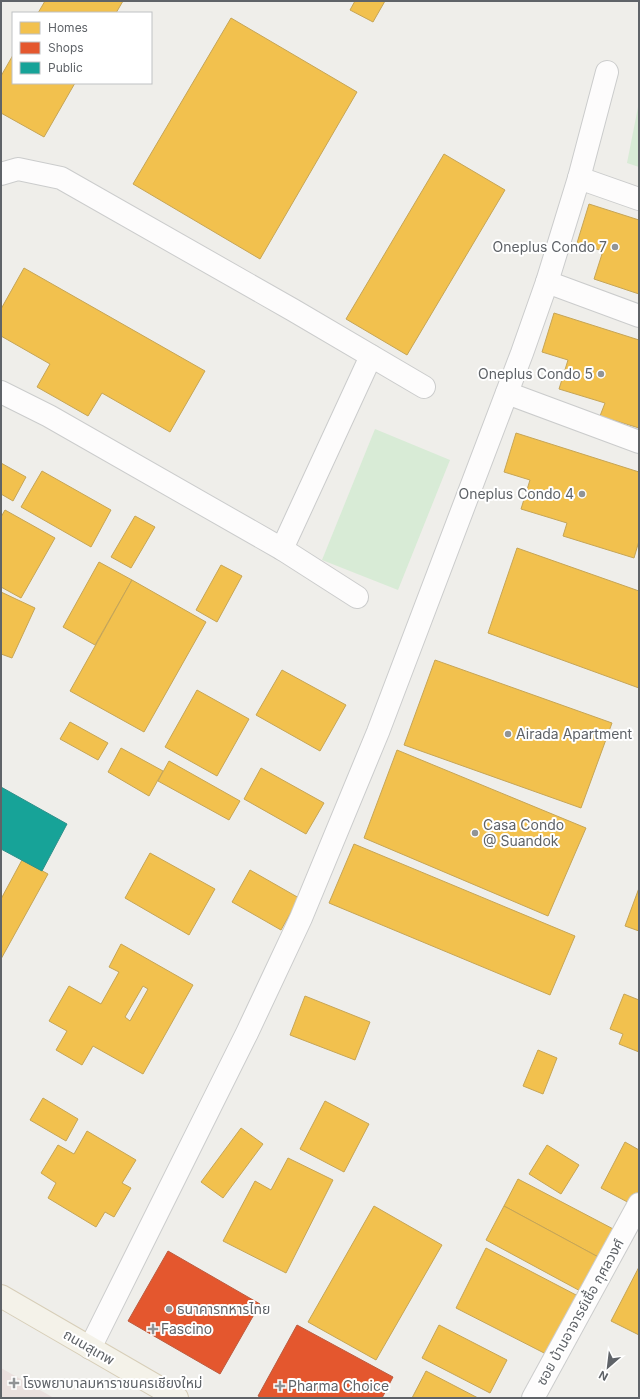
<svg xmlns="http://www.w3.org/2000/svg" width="640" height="1399" font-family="Inter,'Noto Sans Thai',sans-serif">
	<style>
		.medical { fill: #eae0de }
		.green { fill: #d8ebd6 }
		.homes { fill: #f2c14e; stroke: #c6a556; fill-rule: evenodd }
		.shops { fill: #e4572e; stroke: #bc5b3f }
		.public { fill: #17a398; stroke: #2d908a }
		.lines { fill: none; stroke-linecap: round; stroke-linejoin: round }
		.minor-casing { stroke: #cbcccc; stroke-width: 24 }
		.major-casing { stroke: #d7ceb8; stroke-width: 24 }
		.minor { stroke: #fdfcfc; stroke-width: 22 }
		.major { stroke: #f4f2e9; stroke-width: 22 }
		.poi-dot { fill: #919496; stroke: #fff; stroke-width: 1.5 }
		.labels { text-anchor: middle; stroke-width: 4; stroke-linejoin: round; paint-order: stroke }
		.poi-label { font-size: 14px; fill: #5f6368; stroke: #fff; text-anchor: start }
		.street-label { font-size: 14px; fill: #5f6368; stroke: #fff }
	</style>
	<rect width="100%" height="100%" fill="#efeeea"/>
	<path class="medical" d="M 1,1368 L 54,1398 L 1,1398 Z"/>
	<g class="green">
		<path d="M 639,102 L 639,167 L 627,163 Z"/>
		<path d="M 375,429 L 450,460 L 398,590 L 322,560 Z"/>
	</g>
	<g class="homes">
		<path d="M 45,1 L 123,1 L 116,13 L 38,13 Z"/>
		<path d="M 355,1 L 385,1 L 373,22 L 350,10 Z"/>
		<path d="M 231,18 L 357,92 L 260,259 L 133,184 Z"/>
		<path d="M 13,55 L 13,83 L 75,83 L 44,137 L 1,113 L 1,76 Z"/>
		<path d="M 444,154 L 505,190 L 407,355 L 346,319 Z"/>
		<path d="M 589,204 L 639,220 L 639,294 L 594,279 L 603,251 L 577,243 Z"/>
		<path d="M 24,268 L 205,371 L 170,432 L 102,393 L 88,416 L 37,387 L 50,364 L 1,336 L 1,309 Z"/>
		<path d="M 554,313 L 639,340 L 639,428 L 600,416 L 605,403 L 559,389 L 568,360 L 542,352 Z"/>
		<path d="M 516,433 L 639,472 L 639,541 L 634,558 L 563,536 L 567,523 L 521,509 L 530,480 L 504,472 Z"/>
		<path d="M 1,463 L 26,477 L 13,501 L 1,494 Z"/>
		<path d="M 42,471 L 111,510 L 91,547 L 21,507 Z"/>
		<path d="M 5,510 L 55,538 L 21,598 L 1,587 L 1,517 Z"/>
		<path d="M 135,516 L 155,527 L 131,568 L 111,557 Z"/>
		<path d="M 517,548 L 639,591 L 639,688 L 488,633 Z"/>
		<path d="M 99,562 L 132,580 L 95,645 L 63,627 Z"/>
		<path d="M 221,565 L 242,576 L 217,622 L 196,610 Z"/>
		<path d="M 132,580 L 206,622 L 144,732 L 70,691 Z"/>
		<path d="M 1,592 L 35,608 L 12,658 L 1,654 Z"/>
		<path d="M 435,660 L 612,723 L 581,808 L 404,745 Z"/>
		<path d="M 282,670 L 346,705 L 320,751 L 256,715 Z"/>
		<path d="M 197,690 L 249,719 L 217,776 L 165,747 Z"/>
		<path d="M 70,722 L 108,743 L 98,760 L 60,739 Z"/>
		<path d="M 121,748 L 163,771 L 149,796 L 108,772 Z"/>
		<path d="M 397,750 L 586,828 L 548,916 L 364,838 Z"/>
		<path d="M 169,761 L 240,801 L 229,820 L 158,781 Z"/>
		<path d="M 261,768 L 324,803 L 306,834 L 244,799 Z"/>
		<path d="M 354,844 L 575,936 L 550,995 L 329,903 Z"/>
		<path d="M 150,853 L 215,889 L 189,935 L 125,898 Z"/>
		<path d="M 22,860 L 48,874 L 1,959 L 1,899 Z"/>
		<path d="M 250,870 L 299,898 L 281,930 L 232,902 Z"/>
		<path d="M 639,888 L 639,931 L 625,926 Z"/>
		<path d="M 121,944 L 193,985 L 143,1074 L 93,1046 L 82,1065 L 56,1050 L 67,1031 L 49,1021 L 69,986 L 101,1004 L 119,972 L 109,967 ZM 143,986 L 148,989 L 130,1021 L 125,1017 Z"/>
		<path d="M 624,994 L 639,1000 L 639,1052 L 619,1044 L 623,1034 L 610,1029 Z"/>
		<path d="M 305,996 L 370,1022 L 355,1060 L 290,1035 Z"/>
		<path d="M 538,1050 L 557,1058 L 543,1094 L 523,1086 Z"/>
		<path d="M 43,1098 L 78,1119 L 66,1141 L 30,1120 Z"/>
		<path d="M 325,1101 L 369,1124 L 344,1172 L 300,1149 Z"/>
		<path d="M 241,1128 L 263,1144 L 223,1198 L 201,1182 Z"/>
		<path d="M 87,1131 L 136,1160 L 122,1183 L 131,1188 L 114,1217 L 105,1212 L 96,1227 L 48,1198 L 56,1183 L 41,1173 L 58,1145 L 74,1154 Z"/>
		<path d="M 625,1142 L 639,1150 L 639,1198 L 635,1206 L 601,1188 Z"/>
		<path d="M 547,1145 L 579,1165 L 561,1194 L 529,1174 Z"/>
		<path d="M 288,1158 L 333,1180 L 286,1273 L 223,1241 L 255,1181 L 271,1190 Z"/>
		<path d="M 518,1179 L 617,1231 L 602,1259 L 504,1206 Z"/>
		<path d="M 374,1206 L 442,1245 L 376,1360 L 308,1322 Z"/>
		<path d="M 504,1206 L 602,1259 L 584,1293 L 486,1240 Z"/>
		<path d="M 486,1248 L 578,1296 L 548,1355 L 456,1308 Z"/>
		<path d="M 639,1267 L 639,1335 L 611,1321 Z"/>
		<path d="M 439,1325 L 507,1360 L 490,1393 L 422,1358 Z"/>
		<path d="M 426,1371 L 478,1398 L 412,1398 Z"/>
	</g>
	<g class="shops">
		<path d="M 168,1251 L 260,1304 L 220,1374 L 128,1321 Z"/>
		<path d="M 297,1325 L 393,1377 L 382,1398 L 262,1398 L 258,1396 Z"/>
	</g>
	<path class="public" d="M 1,787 L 67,824 L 42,871 L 1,849 Z"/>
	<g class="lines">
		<g class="minor-casing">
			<g id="minor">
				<path d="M 1,174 L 18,169 L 61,178 L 293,310 L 424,387"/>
				<path d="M 579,178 L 639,199"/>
				<path d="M 547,282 L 639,316"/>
				<path d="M 1,392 L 49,416 L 282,549 L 357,597"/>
				<path d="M 507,393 L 639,442"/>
				<path d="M 282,549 L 371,356"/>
				<path d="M 90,1348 L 247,1033 L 301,918 L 378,732 L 522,353 L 547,282 L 579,178 L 607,72"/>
				<path d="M 533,1398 L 639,1204"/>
			</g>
		</g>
		<g class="major-casing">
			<path id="major" d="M 1,1296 L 177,1398"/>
		</g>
		<use href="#minor" class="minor"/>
		<use href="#major" class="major"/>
	</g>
	<g class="poi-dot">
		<circle cx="615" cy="247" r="4"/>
		<circle cx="601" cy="374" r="4"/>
		<circle cx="582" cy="494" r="4"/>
		<circle cx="508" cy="734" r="4"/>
		<circle cx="475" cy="833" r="4"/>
		<circle cx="169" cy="1309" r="4"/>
		<path d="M151 1323h4v4h4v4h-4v4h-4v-4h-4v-4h4z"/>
		<path d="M12 1377h4v4h4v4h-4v4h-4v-4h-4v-4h4z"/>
		<path d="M278 1380h4v4h4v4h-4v4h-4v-4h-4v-4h4z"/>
	</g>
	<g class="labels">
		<g class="poi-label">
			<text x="607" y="252" text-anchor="end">Oneplus Condo 7</text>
			<text x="593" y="379" text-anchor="end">Oneplus Condo 5</text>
			<text x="574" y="499" text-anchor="end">Oneplus Condo 4</text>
			<text x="516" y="739">Airada Apartment</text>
			<text x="483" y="830">Casa Condo<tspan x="483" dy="16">@ Suandok</tspan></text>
			<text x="177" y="1314">ธนาคารทหารไทย</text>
			<text x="161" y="1334">Fascino</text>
			<text x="23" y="1388">โรงพยาบาลมหาราชนครเชียงใหม่</text>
			<text x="288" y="1391">Pharma Choice</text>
		</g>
		<g class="street-label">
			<text transform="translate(580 1312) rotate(-61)" y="5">ซอย บ้านอาจารย์เชื้อ กุศลวงศ์</text>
			<text transform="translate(89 1347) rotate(30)" y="5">ถนนสุเทพ</text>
		</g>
	</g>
	<rect width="640" height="1399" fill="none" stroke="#5f6368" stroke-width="4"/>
	<rect x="12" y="12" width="140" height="72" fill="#ffffff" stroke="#bfc1c3"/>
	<rect x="20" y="22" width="20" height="12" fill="#f2c14e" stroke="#bfc1c3"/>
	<text x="48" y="32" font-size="12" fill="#5f6368">Homes</text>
	<rect x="20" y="42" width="20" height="12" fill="#e4572e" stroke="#bfc1c3"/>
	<text x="48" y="52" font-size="12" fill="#5f6368">Shops</text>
	<rect x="20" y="62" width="20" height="12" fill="#17a398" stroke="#bfc1c3"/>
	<text x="48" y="72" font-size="12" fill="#5f6368">Public</text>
	<g transform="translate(608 1367) rotate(208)" stroke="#ffffff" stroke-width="3" paint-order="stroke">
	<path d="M0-3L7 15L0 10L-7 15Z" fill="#5f6368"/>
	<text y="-6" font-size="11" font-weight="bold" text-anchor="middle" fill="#5f6368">N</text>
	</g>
</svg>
